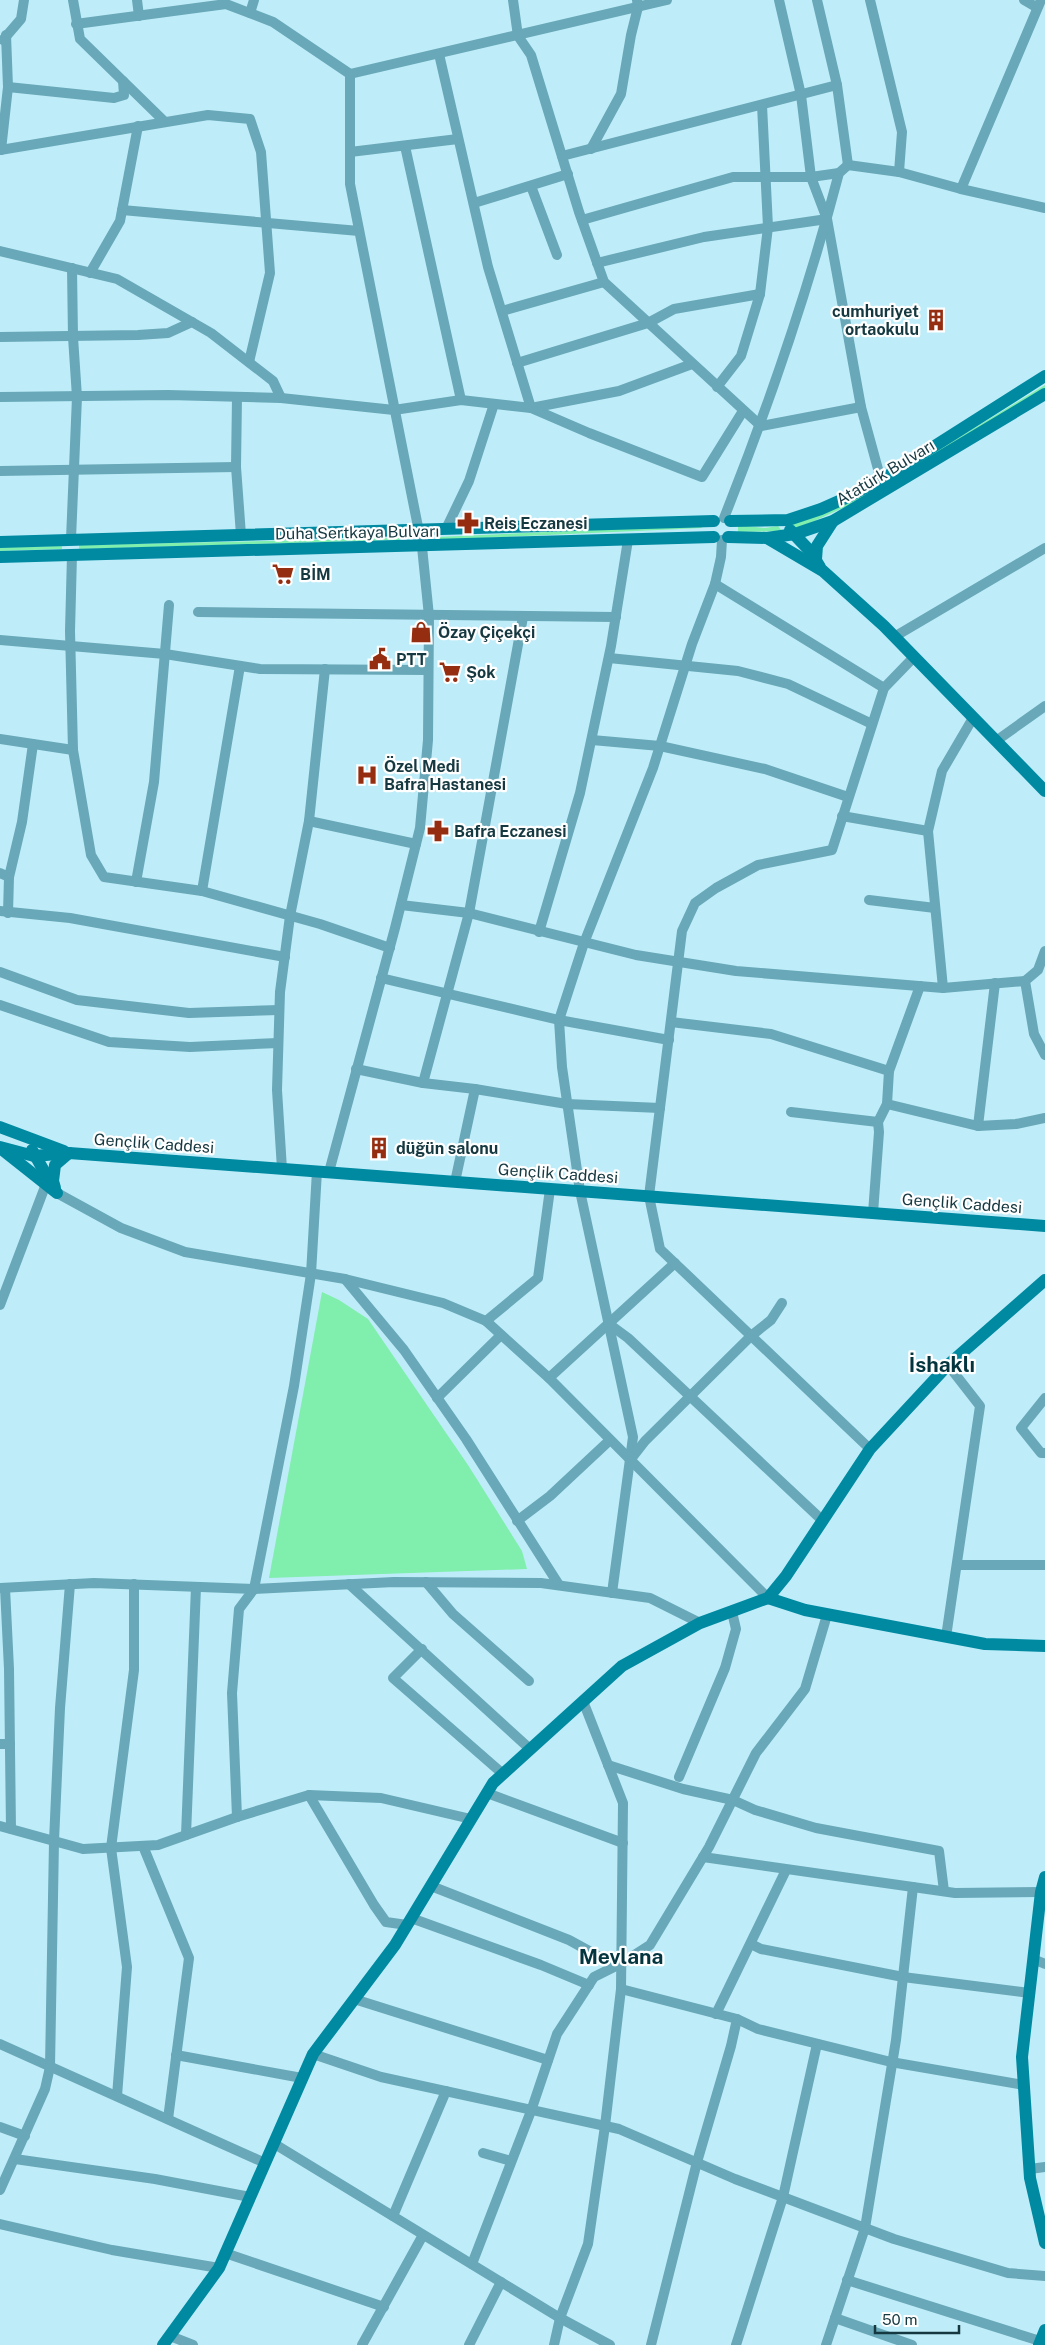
<svg xmlns="http://www.w3.org/2000/svg" width="1045" height="2345" font-family="'Public Sans',sans-serif">
	<style>
		.green { fill: #80eeac }
		.lines { fill: none; stroke-linecap: round; stroke-linejoin: round }
		.street { stroke: #69a8b8; stroke-width: 10 }
		.secondary { stroke: #008aa2; stroke-width: 12 }
		.labels { text-anchor: middle; stroke-width: 4.5; stroke-linejoin: round; paint-order: stroke }
		.poi-label { font-size: 16px; font-weight: bold; fill: #163941; stroke: #fff; text-anchor: start }
		.street-label { font-size: 16px; fill: #163941; stroke: #fff }
		.district-label { font-size: 21px; font-weight: bold; fill: #04353f; stroke: #fff }
	</style>
	<rect width="100%" height="100%" fill="#beedf9"/>
	<g class="green">
		<path d="M 1045,385 L 1045,389 L 1025,402 L 873,494 L 797,529 L 792,524 L 824,513 L 871,491 Z"/>
		<path d="M 701,525 L 702,528 L 438,540 L 437,537 Z"/>
		<path d="M 738,525 L 765,528 L 778,526 L 782,531 L 738,532 Z"/>
		<path d="M 399,538 L 400,540 L 79,549 L 79,545 Z"/>
		<path d="M 62,546 L 62,549 L 0,551 L 0,547 Z"/>
		<path d="M 322,1292 L 339,1300 L 368,1319 L 468,1465 L 522,1551 L 527,1569 L 269,1578 Z"/>
	</g>
	<g class="lines">
		<g class="street">
			<path d="M 73,0 L 80,39 L 165,122"/>
			<path d="M 137,0 L 139,16"/>
			<path d="M 513,0 L 518,36 L 531,55 L 579,212 L 604,282 L 761,426 L 861,407"/>
			<path d="M 779,0 L 801,95 L 811,177 L 827,219 L 861,407 L 881,480"/>
			<path d="M 817,0 L 837,85 L 848,165"/>
			<path d="M 870,0 L 902,132 L 899,172"/>
			<path d="M 1024,0 L 1036,7"/>
			<path d="M 250,13 L 254,0"/>
			<path d="M 76,24 L 226,4 L 273,22 L 350,74 L 350,184 L 422,547 L 429,616 L 428,740 L 420,828 L 395,928 L 329,1172"/>
			<path d="M 3,40 L 21,19 L 24,0"/>
			<path d="M 439,54 L 488,267 L 531,408 L 589,433 L 702,477 L 743,411"/>
			<path d="M 350,74 L 667,0"/>
			<path d="M 8,87 L 114,98 L 124,95 L 123,81"/>
			<path d="M 405,146 L 461,400"/>
			<path d="M 591,149 L 621,94 L 631,35 L 638,7 L 637,0"/>
			<path d="M 0,150 L 208,115 L 250,119 L 261,152 L 270,273 L 249,362"/>
			<path d="M 1,150 L 8,87 L 6,35"/>
			<path d="M 350,152 L 458,139"/>
			<path d="M 562,156 L 837,85"/>
			<path d="M 531,186 L 557,255"/>
			<path d="M 961,189 L 1041,0"/>
			<path d="M 474,203 L 568,174"/>
			<path d="M 122,210 L 359,231"/>
			<path d="M 582,220 L 733,177 L 811,177 L 839,173"/>
			<path d="M 0,251 L 117,279 L 211,333 L 273,381 L 281,398"/>
			<path d="M 597,263 L 704,237 L 827,219"/>
			<path d="M 90,273 L 120,221 L 138,126"/>
			<path d="M 502,311 L 604,282"/>
			<path d="M 0,337 L 138,335 L 168,333 L 192,322"/>
			<path d="M 517,363 L 648,323 L 674,309 L 760,294"/>
			<path d="M 717,387 L 741,356 L 760,294 L 768,227 L 762,105"/>
			<path d="M 0,397 L 168,395 L 281,398 L 394,410 L 461,400 L 531,408 L 619,391 L 692,364"/>
			<path d="M 237,397 L 236,467 L 241,535"/>
			<path d="M 0,471 L 236,467"/>
			<path d="M 724,518 C 769,405 808,291 839,173 L 848,165 L 899,172 L 961,189 L 1045,208"/>
			<path d="M 446,529 L 469,481 L 494,404"/>
			<path d="M 71,539 L 77,397 L 73,337 L 72,268"/>
			<path d="M 72,555 L 70,631 L 73,750 L 91,855 L 104,877 L 202,891 L 320,924 L 390,948"/>
			<path d="M 715,584 L 884,688"/>
			<path d="M 198,612 L 616,617"/>
			<path d="M 894,637 L 1045,548"/>
			<path d="M 0,640 L 165,654 L 260,669 L 428,670"/>
			<path d="M 609,658 L 738,671 L 788,684 L 872,724"/>
			<path d="M 0,739 L 73,750"/>
			<path d="M 592,740 L 660,746 L 765,769 L 848,797"/>
			<path d="M 996,741 L 1045,706"/>
			<path d="M 842,816 L 928,831"/>
			<path d="M 309,821 L 416,844"/>
			<path d="M 0,873 L 9,877 L 8,913"/>
			<path d="M 9,877 L 22,822 L 33,744"/>
			<path d="M 136,882 L 154,782 L 169,605"/>
			<path d="M 202,891 L 240,666"/>
			<path d="M 869,900 L 935,908"/>
			<path d="M 401,905 L 469,913 L 636,955 L 736,971 L 943,988 L 1025,981"/>
			<path d="M 0,911 L 70,918 L 285,957"/>
			<path d="M 539,932 L 580,793 L 611,646 L 628,540"/>
			<path d="M 1045,951 L 1038,970 L 1025,981 L 1034,1034 L 1045,1055"/>
			<path d="M 0,972 L 77,1000 L 189,1013 L 279,1010"/>
			<path d="M 381,978 L 559,1020 L 669,1040"/>
			<path d="M 943,988 L 928,831 L 942,771 L 973,718"/>
			<path d="M 0,1005 L 109,1042 L 190,1047 L 278,1043"/>
			<path d="M 671,1022 L 771,1034 L 889,1071"/>
			<path d="M 356,1069 L 423,1083 L 475,1089 L 567,1104 L 660,1108"/>
			<path d="M 423,1083 L 469,913 L 523,617"/>
			<path d="M 887,1104 L 978,1126 L 1016,1124 L 1045,1118"/>
			<path d="M 791,1112 L 878,1122"/>
			<path d="M 978,1126 L 995,983"/>
			<path d="M 282,1169 L 277,1090 L 280,992 L 290,916 L 309,821 L 325,669"/>
			<path d="M 455,1182 L 475,1089"/>
			<path d="M 57,1193 L 121,1228 L 185,1252 L 345,1279 L 443,1303 L 486,1321 L 549,1378 L 768,1598"/>
			<path d="M 873,1213 L 879,1132 L 878,1122 L 887,1104 L 889,1071 L 920,986"/>
			<path d="M 345,1279 L 404,1350 L 466,1439 L 559,1585"/>
			<path d="M 0,1305 L 46,1184"/>
			<path d="M 486,1321 L 538,1278 L 550,1189"/>
			<path d="M 609,1324 L 628,1338 L 823,1521"/>
			<path d="M 549,1378 L 675,1263"/>
			<path d="M 437,1398 L 501,1335"/>
			<path d="M 1045,1398 L 1021,1428 L 1041,1453 L 1045,1453"/>
			<path d="M 870,1449 L 660,1249 L 649,1196 L 682,931 L 695,903 L 716,888 L 758,865 L 832,850 L 884,688 L 914,657"/>
			<path d="M 631,1459 L 645,1441 L 751,1336 L 771,1320 L 782,1303"/>
			<path d="M 517,1521 L 550,1496 L 610,1440"/>
			<path d="M 957,1565 L 1045,1565"/>
			<path d="M 426,1582 L 453,1614 L 529,1681"/>
			<path d="M 349,1584 L 530,1749"/>
			<path d="M 0,1588 L 94,1583 L 254,1589 L 394,1582 L 541,1583 L 650,1598 L 700,1623"/>
			<path d="M 5,1588 L 9,1669 L 11,1829"/>
			<path d="M 612,1593 L 633,1437 L 580,1191 L 562,1067 L 559,1020 L 584,943 L 653,768 L 692,644 L 715,584 L 721,557 L 722,540"/>
			<path d="M 946,1637 L 980,1406 L 948,1365"/>
			<path d="M 422,1649 L 393,1678 L 503,1774"/>
			<path d="M 0,1744 L 10,1744"/>
			<path d="M 608,1765 L 683,1789 L 733,1800 L 755,1810 L 816,1828 L 939,1851 L 944,1891"/>
			<path d="M 679,1777 L 725,1668 L 736,1629 L 732,1612"/>
			<path d="M 487,1793 L 623,1843"/>
			<path d="M 309,1795 L 374,1905 L 386,1922 L 407,1925"/>
			<path d="M 237,1817 L 232,1693 L 239,1609 L 254,1589 L 294,1386 L 311,1274 L 317,1171"/>
			<path d="M 0,1826 L 83,1849 L 158,1845 L 237,1817 L 309,1795 L 381,1798 L 471,1819"/>
			<path d="M 186,1835 L 196,1587"/>
			<path d="M 143,1846 L 189,1958 L 168,2119"/>
			<path d="M 703,1857 L 955,1893 L 1041,1892"/>
			<path d="M 431,1886 L 569,1940 L 600,1957 L 622,1963"/>
			<path d="M 411,1918 L 541,1965 L 589,1985"/>
			<path d="M 751,1944 L 761,1949 L 903,1977 L 1030,1993"/>
			<path d="M 1033,1959 L 1045,1964"/>
			<path d="M 621,1989 L 737,2019 L 731,2046 L 697,2162 L 651,2345"/>
			<path d="M 354,1999 L 548,2060"/>
			<path d="M 716,2014 L 786,1870"/>
			<path d="M 737,2019 L 758,2029 L 891,2062 L 1024,2085"/>
			<path d="M 0,2044 L 265,2163"/>
			<path d="M 313,2054 L 381,2077 L 619,2129 L 735,2179 L 894,2239 L 1008,2273 L 1045,2276"/>
			<path d="M 176,2055 L 302,2078"/>
			<path d="M 117,2096 L 127,1967 L 111,1848 L 134,1670 L 134,1584"/>
			<path d="M 0,2127 L 25,2136"/>
			<path d="M 273,2143 L 560,2318 L 610,2345"/>
			<path d="M 483,2153 L 511,2161"/>
			<path d="M 15,2159 L 155,2179 L 250,2197"/>
			<path d="M 1030,2169 L 1045,2167"/>
			<path d="M 0,2190 L 45,2089 L 50,2067 L 54,1841 L 60,1708 L 70,1584"/>
			<path d="M 393,2216 L 446,2091"/>
			<path d="M 0,2224 L 112,2250 L 219,2268"/>
			<path d="M 225,2253 L 384,2307"/>
			<path d="M 472,2264 L 531,2111 L 557,2034 L 594,1977 L 622,1963 L 650,1945 L 709,1847 L 756,1753 L 805,1689 L 827,1615"/>
			<path d="M 847,2280 L 1040,2341"/>
			<path d="M 835,2318 L 912,2345"/>
			<path d="M 170,2336 L 193,2345"/>
			<path d="M 362,2345 L 423,2235"/>
			<path d="M 469,2345 L 501,2282"/>
			<path d="M 554,2345 L 560,2318 L 588,2244 L 605,2126 L 621,1989 L 623,1803 L 583,1701"/>
			<path d="M 736,2345 L 783,2197 L 817,2044"/>
			<path d="M 826,2345 L 865,2228 L 896,2040 L 913,1887"/>
		</g>
		<g class="secondary">
			<path d="M 730,521 L 788,520 L 821,509 L 848,497 L 881,480 L 1045,376"/>
			<path d="M 790,530 L 811,552 L 820,567"/>
			<path d="M 728,537 L 767,538 L 795,534 L 833,521 L 1045,394"/>
			<path d="M 767,538 L 823,571 L 884,626 L 1045,791"/>
			<path d="M 0,542 L 714,521"/>
			<path d="M 0,557 L 714,537"/>
			<path d="M 816,559 L 817,546 L 833,521"/>
			<path d="M 0,1127 L 64,1151"/>
			<path d="M 0,1147 L 34,1156 L 69,1153 L 1045,1226"/>
			<path d="M 32,1150 L 52,1185"/>
			<path d="M 4,1151 L 57,1193"/>
			<path d="M 55,1188 L 53,1181 L 55,1165 L 69,1153"/>
			<path d="M 768,1598 L 805,1610 L 985,1644 L 1045,1646"/>
			<path d="M 1045,1877 L 1041,1892 L 1022,2057 L 1030,2178 L 1045,2243"/>
			<path d="M 163,2345 L 219,2268 L 313,2054 L 395,1945 L 493,1783 L 622,1666 L 700,1623 L 768,1598 L 786,1576 L 870,1449 L 948,1365 L 1045,1280"/>
			<path d="M 1039,2345 L 1045,2330"/>
		</g>
	</g>
	<defs>
		<g id="building-bare" transform="scale(1.725)"><path d="M-4-6H4V6H1V3H-1V6H-4ZM-2.5-4.3h1.7v1.8h-1.7ZM.8-4.3h1.7v1.8H.8ZM-2.5-1h1.7V.8h-1.7ZM.8-1h1.7V.8H.8Z" fill="#952e10" stroke="#fff" stroke-width="2.5" paint-order="stroke"/></g>
		<g id="pharmacy-bare" transform="scale(1.725)"><path d="M-2-6h4v4h4v4h-4v4h-4v-4h-4v-4h4Z" fill="#952e10" stroke="#fff" stroke-width="2.5" paint-order="stroke"/></g>
		<g id="supermarket-bare" transform="scale(1.725)"><path d="M-6-5.5h2.5l.6 2H6L4.5 2H-2.5L-4.4-4H-6ZM-1.5 3.2a1.3 1.3 0 1 0 .1 0ZM3 3.2a1.3 1.3 0 1 0 .1 0Z" fill="#952e10" stroke="#fff" stroke-width="2.5" paint-order="stroke"/></g>
		<g id="shop-bare" transform="scale(1.725)"><path d="M-5-2.5h2.3a2.7 3.5 0 0 1 5.4 0H5L5.5 6h-11ZM-1.5-2.5h3a1.5 2.3 0 0 0-3 0Z" fill="#952e10" stroke="#fff" stroke-width="2.5" paint-order="stroke"/></g>
		<g id="civic-bare" transform="scale(1.725)"><path d="M-.6-6.5H3V-4.5H.6V-3L4-1V1h2V6H-6V1h2V-1L-.6-3ZM-1.2 2.5V6h2.4V2.5Z" fill="#952e10" stroke="#fff" stroke-width="2.5" paint-order="stroke"/></g>
		<g id="hospital-bare" transform="scale(1.725)"><path d="M-5-5h3v3.5h4V-5h3V5h-3V1.5h-4V5h-3Z" fill="#952e10" stroke="#fff" stroke-width="2.5" paint-order="stroke"/></g>
	</defs>
	<g fill-rule="evenodd">
		<use href="#building-bare" x="936" y="320"/>
		<use href="#pharmacy-bare" x="468" y="523"/>
		<use href="#supermarket-bare" x="283" y="574"/>
		<use href="#shop-bare" x="421" y="632"/>
		<use href="#civic-bare" x="380" y="659"/>
		<use href="#supermarket-bare" x="450" y="672"/>
		<use href="#hospital-bare" x="367" y="775"/>
		<use href="#pharmacy-bare" x="438" y="831"/>
		<use href="#building-bare" x="379" y="1148"/>
	</g>
	<g class="labels">
		<g class="poi-label">
			<text x="919" y="317" text-anchor="end">cumhuriyet<tspan x="919" dy="18">ortaokulu</tspan></text>
			<text x="484" y="529">Reis Eczanesi</text>
			<text x="300" y="580">BİM</text>
			<text x="438" y="638">Özay Çiçekçi</text>
			<text x="396" y="665">PTT</text>
			<text x="466" y="678">Şok</text>
			<text x="384" y="772">Özel Medi<tspan x="384" dy="18">Bafra Hastanesi</tspan></text>
			<text x="454" y="837">Bafra Eczanesi</text>
			<text x="396" y="1154">düğün salonu</text>
		</g>
		<g class="street-label">
			<text transform="translate(885 472) rotate(-31)" y="6">Atatürk Bulvarı</text>
			<text transform="translate(357 532) rotate(-1)" y="6">Duha Sertkaya Bulvarı</text>
			<text transform="translate(154 1143) rotate(4)" y="6">Gençlik Caddesi</text>
			<text transform="translate(558 1173) rotate(4)" y="6">Gençlik Caddesi</text>
			<text transform="translate(962 1203) rotate(4)" y="6">Gençlik Caddesi</text>
		</g>
		<g class="district-label">
			<text x="942" y="1372">İshaklı</text>
			<text x="621" y="1964">Mevlana</text>
		</g>
	</g>
	<path d="M875 2325v8h84v-8" fill="none" stroke="#163941" stroke-width="2.5"/>
	<text x="882" y="2325" font-size="15" fill="#163941" stroke="#ffffff" stroke-width="4" paint-order="stroke">50 m</text>
</svg>
